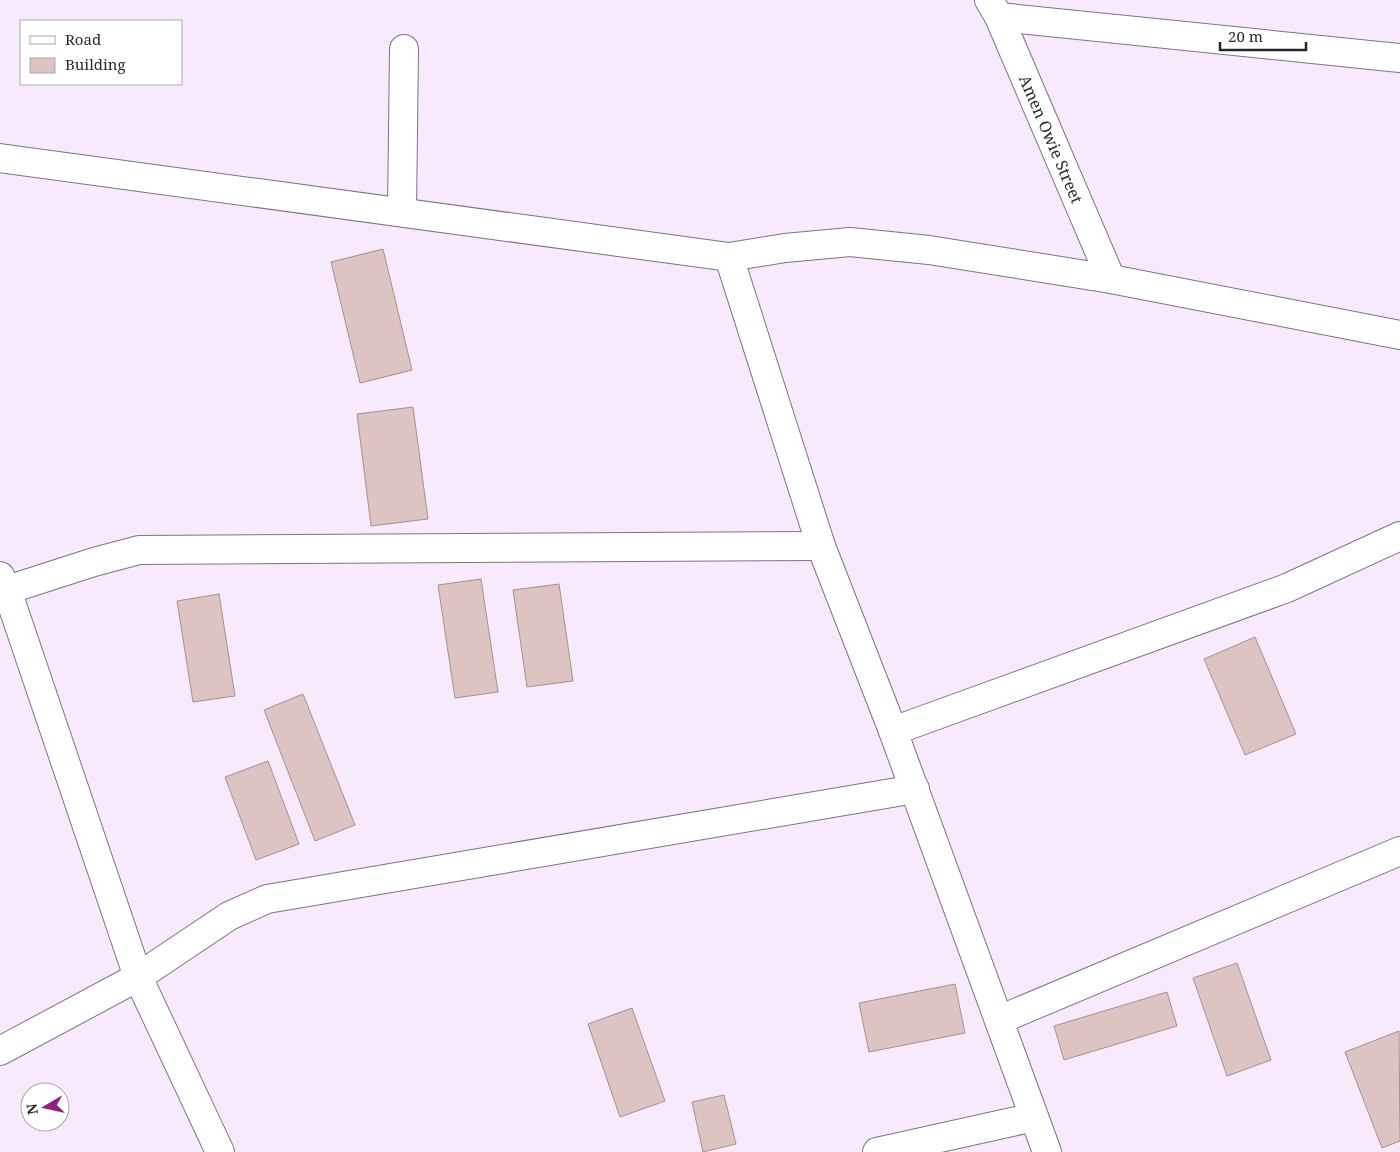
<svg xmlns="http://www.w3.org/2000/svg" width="1400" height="1152" font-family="'Noto Serif',serif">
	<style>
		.building { fill: #ddc3c2; stroke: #a78f8d }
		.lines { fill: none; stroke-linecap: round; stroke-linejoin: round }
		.minor-casing { stroke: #7f7283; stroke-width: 30 }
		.minor { stroke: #fff; stroke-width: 28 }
		.labels { text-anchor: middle; stroke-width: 4.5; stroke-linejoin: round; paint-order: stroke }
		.street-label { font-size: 16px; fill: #2b262d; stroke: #fff }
	</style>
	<rect width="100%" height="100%" fill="#f8eafd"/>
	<g class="building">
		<path d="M 383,249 L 412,370 L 360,383 L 331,262 Z"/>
		<path d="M 413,407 L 428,519 L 371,526 L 357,414 Z"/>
		<path d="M 481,579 L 498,692 L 455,698 L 438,585 Z"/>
		<path d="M 559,584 L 573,681 L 527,687 L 513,590 Z"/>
		<path d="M 219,594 L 235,696 L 193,702 L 177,601 Z"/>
		<path d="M 1255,637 L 1296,734 L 1245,755 L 1204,659 Z"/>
		<path d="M 303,694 L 355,825 L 315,841 L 264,710 Z"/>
		<path d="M 268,761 L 299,844 L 256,860 L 225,777 Z"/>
		<path d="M 1237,963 L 1271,1060 L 1227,1076 L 1193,978 Z"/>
		<path d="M 955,984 L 965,1033 L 869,1052 L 859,1003 Z"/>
		<path d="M 1167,992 L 1177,1026 L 1064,1060 L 1054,1026 Z"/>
		<path d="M 632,1008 L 665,1101 L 620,1117 L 588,1024 Z"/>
		<path d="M 1399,1031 L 1400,1141 L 1382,1148 L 1345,1052 Z"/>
		<path d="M 724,1095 L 736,1144 L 703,1152 L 692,1102 Z"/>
	</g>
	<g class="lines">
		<g class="minor-casing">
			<g id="minor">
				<path d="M 989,0 L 999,17 L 1111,279"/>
				<path d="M 999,17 L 1400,58"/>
				<path d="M 0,158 L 729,257 L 785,248 L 850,242 L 929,250 L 1111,279 L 1400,335"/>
				<path d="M 402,212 L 404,49"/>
				<path d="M 729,257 L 821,546 L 893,731 L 1047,1152"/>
				<path d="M 0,576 L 7,590 L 138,977 L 220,1152"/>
				<path d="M 0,594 L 7,590 L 94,562 L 139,550 L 821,546"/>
				<path d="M 893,731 L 1287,588 L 1400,536"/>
				<path d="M 999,1020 L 1400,851"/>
				<path d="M 0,1051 L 138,977 L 229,916 L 267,899 L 915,789"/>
				<path d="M 877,1152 L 1034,1117"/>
			</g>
		</g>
		<use href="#minor" class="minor"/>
	</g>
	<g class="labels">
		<g class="street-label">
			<text transform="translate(1051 139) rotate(67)" y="6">Amen Owie Street</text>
		</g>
	</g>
	<rect x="20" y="20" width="162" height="65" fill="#ffffff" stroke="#aaa8ab"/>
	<rect x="30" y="36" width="25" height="8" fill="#ffffff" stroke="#aaa8ab"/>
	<text x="65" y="45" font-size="15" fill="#2b262d">Road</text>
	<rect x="30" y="58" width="25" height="15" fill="#ddc3c2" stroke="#aaa8ab"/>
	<text x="65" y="70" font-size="15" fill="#2b262d">Building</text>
	<g transform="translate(45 1107) rotate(261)"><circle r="24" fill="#ffffff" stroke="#aaa8ab"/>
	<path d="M0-4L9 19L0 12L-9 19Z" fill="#901e7e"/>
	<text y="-8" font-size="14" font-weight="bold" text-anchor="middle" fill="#2b262d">N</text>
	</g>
	<path d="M1220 42v8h86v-8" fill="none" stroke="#2b262d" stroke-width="2.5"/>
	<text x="1228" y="42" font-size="15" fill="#2b262d" stroke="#ffffff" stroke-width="4" paint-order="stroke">20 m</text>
</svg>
